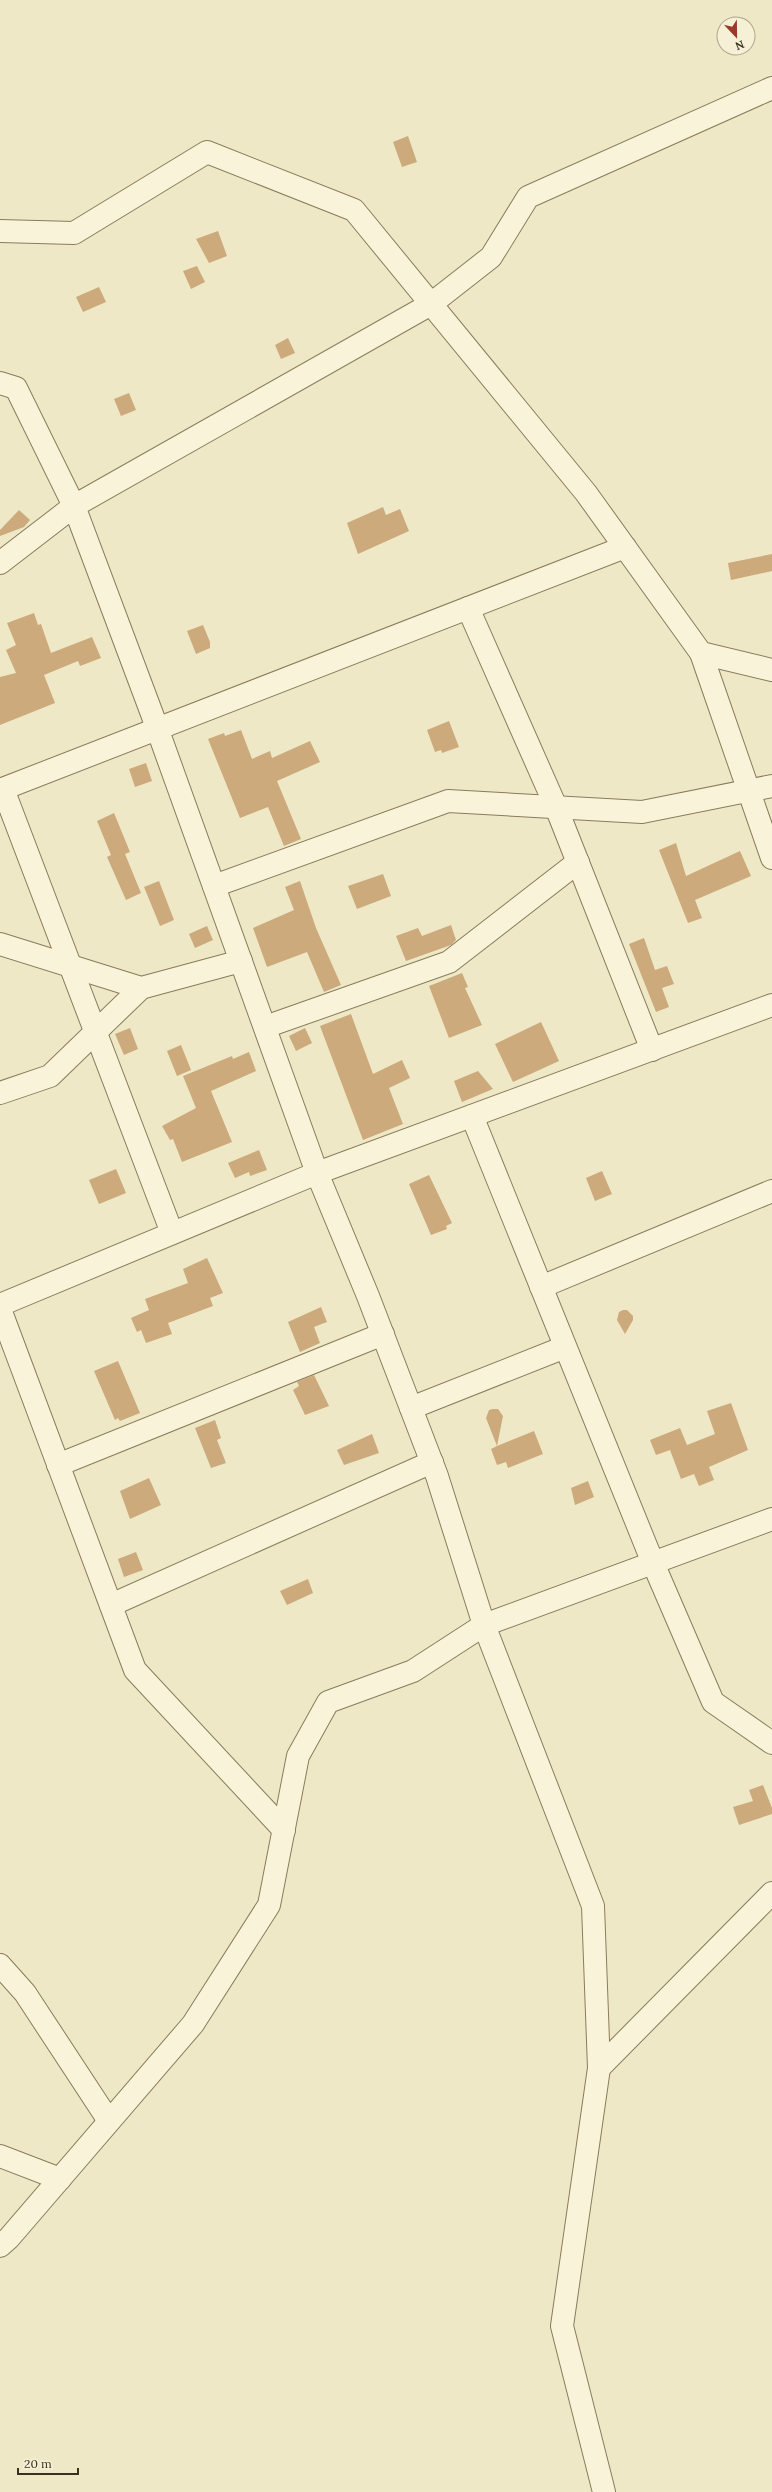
<svg xmlns="http://www.w3.org/2000/svg" width="772" height="2492" font-family="Lora,serif">
	<style>
		.building { fill: #ccaa7c }
		.lines { fill: none; stroke-linecap: round; stroke-linejoin: round }
		.street-casing { stroke: #8a7b5b; stroke-width: 24 }
		.street { stroke: #f9f4d9; stroke-width: 22 }
	</style>
	<rect width="100%" height="100%" fill="#eee8c6"/>
	<g class="building">
		<path d="M 408,136 L 417,162 L 402,167 L 393,142 Z"/>
		<path d="M 218,231 L 227,256 L 209,263 L 196,239 Z"/>
		<path d="M 197,266 L 205,282 L 191,289 L 183,271 Z"/>
		<path d="M 99,287 L 106,302 L 83,312 L 76,297 Z"/>
		<path d="M 288,338 L 295,353 L 281,359 L 275,345 Z"/>
		<path d="M 129,393 L 136,410 L 121,416 L 114,399 Z"/>
		<path d="M 383,507 L 386,515 L 400,509 L 409,531 L 358,554 L 347,523 Z"/>
		<path d="M 19,510 L 30,520 L 24,527 L 0,536 L 0,530 Z"/>
		<path d="M 772,554 L 772,571 L 731,580 L 728,563 Z"/>
		<path d="M 34,613 L 38,625 L 41,624 L 51,653 L 92,637 L 101,658 L 80,666 L 78,661 L 44,675 L 55,703 L 0,725 L 0,677 L 16,673 L 6,650 L 16,645 L 7,623 Z"/>
		<path d="M 203,625 L 210,642 L 210,648 L 196,654 L 187,631 Z"/>
		<path d="M 449,721 L 459,747 L 442,753 L 441,750 L 435,752 L 427,730 Z"/>
		<path d="M 241,730 L 252,759 L 270,751 L 272,758 L 310,741 L 320,762 L 277,781 L 301,839 L 284,846 L 268,807 L 240,818 L 208,739 L 224,733 L 225,736 Z"/>
		<path d="M 146,763 L 152,781 L 135,787 L 129,769 Z"/>
		<path d="M 114,813 L 130,852 L 125,854 L 141,893 L 126,900 L 107,857 L 111,855 L 97,821 Z"/>
		<path d="M 676,843 L 686,876 L 740,851 L 751,876 L 695,900 L 702,918 L 688,923 L 659,850 Z"/>
		<path d="M 383,874 L 391,896 L 357,909 L 348,886 Z"/>
		<path d="M 159,881 L 174,920 L 160,926 L 144,887 Z"/>
		<path d="M 300,881 L 316,928 L 341,985 L 324,992 L 307,952 L 267,967 L 253,928 L 294,910 L 285,887 Z"/>
		<path d="M 451,925 L 456,940 L 451,945 L 406,961 L 396,936 L 418,928 L 422,936 Z"/>
		<path d="M 207,926 L 213,940 L 195,948 L 189,934 Z"/>
		<path d="M 644,938 L 655,970 L 667,966 L 674,984 L 662,988 L 669,1007 L 656,1012 L 629,944 Z"/>
		<path d="M 462,973 L 468,987 L 465,988 L 482,1025 L 449,1038 L 429,986 Z"/>
		<path d="M 351,1014 L 373,1074 L 402,1060 L 410,1078 L 389,1088 L 403,1124 L 363,1140 L 320,1026 Z"/>
		<path d="M 541,1022 L 559,1061 L 513,1082 L 495,1044 Z"/>
		<path d="M 130,1028 L 138,1049 L 124,1055 L 115,1034 Z"/>
		<path d="M 305,1028 L 312,1043 L 296,1051 L 289,1036 Z"/>
		<path d="M 181,1045 L 191,1070 L 177,1076 L 167,1051 Z"/>
		<path d="M 249,1052 L 256,1071 L 211,1091 L 232,1142 L 182,1162 L 173,1139 L 170,1140 L 162,1126 L 196,1108 L 183,1076 L 232,1056 L 233,1059 Z"/>
		<path d="M 478,1071 L 493,1089 L 462,1102 L 454,1081 Z"/>
		<path d="M 259,1150 L 267,1170 L 250,1176 L 249,1172 L 235,1178 L 228,1163 Z"/>
		<path d="M 116,1169 L 126,1193 L 99,1204 L 89,1180 Z"/>
		<path d="M 602,1171 L 612,1194 L 595,1201 L 586,1178 Z"/>
		<path d="M 429,1175 L 452,1223 L 446,1226 L 447,1229 L 431,1235 L 409,1184 Z"/>
		<path d="M 207,1258 L 223,1293 L 210,1298 L 213,1306 L 168,1323 L 172,1334 L 146,1343 L 141,1330 L 137,1332 L 131,1318 L 149,1310 L 145,1299 L 188,1283 L 183,1269 Z"/>
		<path d="M 321,1307 L 327,1322 L 314,1327 L 320,1343 L 300,1352 L 288,1322 Z"/>
		<path d="M 623,1310 L 627,1310 L 633,1316 L 633,1320 L 625,1334 L 617,1320 L 619,1312 Z"/>
		<path d="M 118,1361 L 140,1413 L 120,1421 L 118,1418 L 115,1420 L 94,1371 Z"/>
		<path d="M 314,1375 L 329,1406 L 305,1415 L 293,1390 L 299,1386 L 297,1382 Z"/>
		<path d="M 731,1403 L 748,1450 L 709,1467 L 714,1480 L 699,1486 L 694,1474 L 681,1479 L 670,1450 L 656,1455 L 650,1440 L 680,1428 L 687,1445 L 715,1434 L 707,1411 Z"/>
		<path d="M 493,1409 L 498,1409 L 503,1416 L 497,1446 L 534,1431 L 543,1454 L 508,1468 L 506,1462 L 497,1465 L 491,1449 L 497,1446 L 486,1418 L 489,1410 Z"/>
		<path d="M 215,1420 L 221,1438 L 217,1440 L 226,1463 L 211,1468 L 195,1428 Z"/>
		<path d="M 372,1434 L 379,1453 L 344,1465 L 337,1450 Z"/>
		<path d="M 149,1478 L 161,1505 L 130,1519 L 120,1491 Z"/>
		<path d="M 588,1481 L 594,1497 L 575,1505 L 571,1488 Z"/>
		<path d="M 136,1552 L 143,1570 L 124,1577 L 118,1559 Z"/>
		<path d="M 308,1579 L 313,1593 L 287,1605 L 280,1591 Z"/>
		<path d="M 763,1785 L 772,1808 L 772,1814 L 739,1825 L 733,1807 L 753,1801 L 749,1790 Z"/>
	</g>
	<g class="lines">
		<g class="street-casing">
			<g id="street">
				<path d="M 0,231 L 74,233 L 207,152 L 354,210 L 586,493 L 701,653 L 772,670"/>
				<path d="M 0,383 L 16,388 L 74,506 L 431,304 L 491,257 L 528,197 L 772,88"/>
				<path d="M 0,563 L 74,506 L 152,714 L 317,1173 L 368,1296 L 437,1476 L 484,1625 L 413,1671 L 328,1702 L 298,1756 L 269,1905 L 193,2024 L 9,2238 L 0,2246"/>
				<path d="M 468,608 L 556,807 L 652,1050"/>
				<path d="M 701,653 L 772,858"/>
				<path d="M 3,789 L 172,1233"/>
				<path d="M 0,790 L 625,547"/>
				<path d="M 214,886 L 448,801 L 642,812 L 772,786"/>
				<path d="M 0,944 L 141,988 L 241,961"/>
				<path d="M 265,1027 L 449,962 L 578,862"/>
				<path d="M 0,1093 L 50,1076 L 141,988"/>
				<path d="M 472,1116 L 653,1563 L 713,1702 L 772,1743"/>
				<path d="M 541,1287 L 772,1191"/>
				<path d="M 0,1305 L 317,1173 L 772,1005"/>
				<path d="M 0,1309 L 135,1670 L 284,1830"/>
				<path d="M 411,1408 L 565,1347"/>
				<path d="M 58,1465 L 383,1334"/>
				<path d="M 111,1605 L 432,1462"/>
				<path d="M 0,1965 L 25,1993 L 109,2121"/>
				<path d="M 599,2068 L 772,1893"/>
				<path d="M 0,2156 L 60,2179"/>
				<path d="M 604,2492 L 562,2326 L 599,2068 L 593,1906 L 484,1625 L 772,1519"/>
			</g>
		</g>
		<use href="#street" class="street"/>
	</g>
	<g transform="translate(736 36) rotate(158)"><circle r="19" fill="#f6f1d6" stroke="#aba48d"/>
	<path d="M0-3L7 15L0 10L-7 15Z" fill="#993b2b"/>
	<text y="-6" font-size="11" font-weight="bold" text-anchor="middle" fill="#3a301f">N</text>
	</g>
	<path d="M18 2468v6h60v-6" fill="none" stroke="#3a301f" stroke-width="2"/>
	<text x="24" y="2468" font-size="12" fill="#3a301f" stroke="#f6f1d6" stroke-width="3" paint-order="stroke">20 m</text>
</svg>
